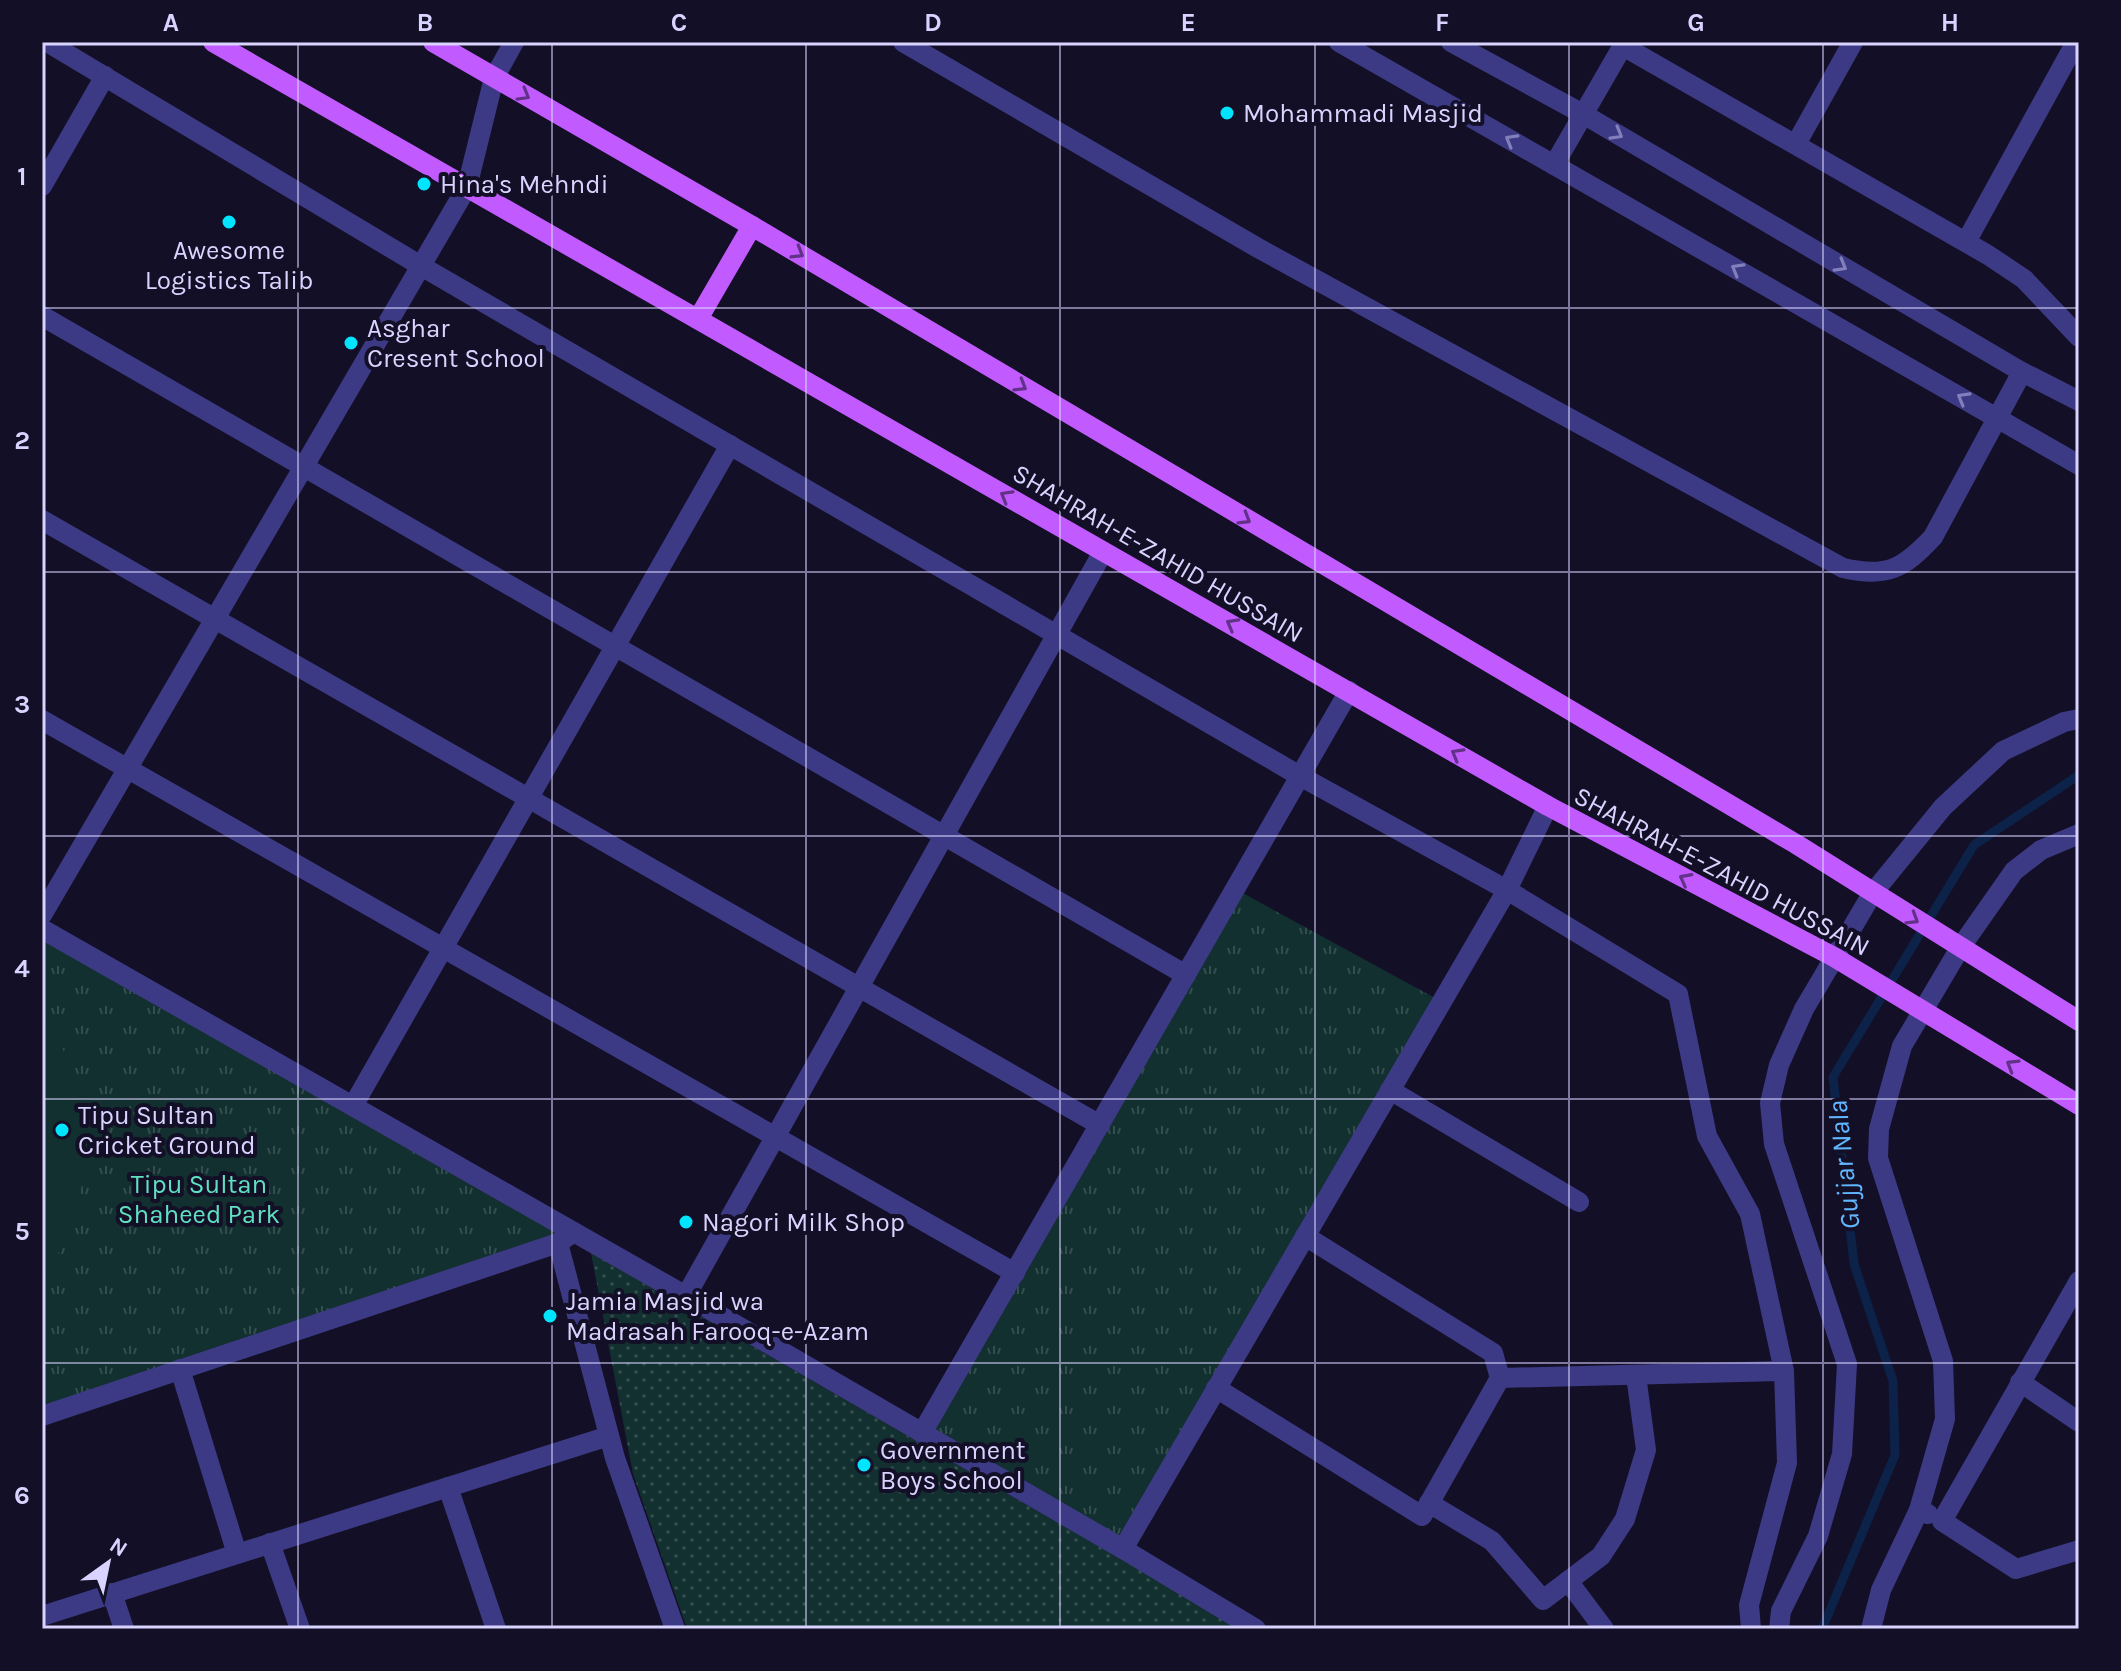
<svg xmlns="http://www.w3.org/2000/svg" width="2121" height="1671" font-family="Karla,sans-serif">
	<style>
		.grass { fill: url(#grass-dots) }
		.park { fill: url(#park-tufts) }
		.garden { fill: #12302f }
		.lines { fill: none; stroke-linecap: round; stroke-linejoin: round }
		.stream { stroke: #0c2248; stroke-width: 9 }
		.minor { stroke: #3d3a85; stroke-width: 20 }
		.major { stroke: #c25bff; stroke-width: 20 }
		.oneway { stroke: #623188 }
		.oneway2 { stroke: #837fbc }
		.grid { fill: none; stroke: #d9d4ff; stroke-width: 2; stroke-opacity: 0.55 }
		.poi-dot { fill: #00e5ff; stroke: #130f26; stroke-width: 3 }
		.labels { text-anchor: middle; stroke-width: 8; stroke-linejoin: round; paint-order: stroke }
		.poi-label { font-size: 26px; fill: #d9d4ff; stroke: #130f26; text-anchor: start }
		.street-label { font-size: 26px; fill: #d9d4ff; stroke: #130f26 }
		.park-label { font-size: 26px; fill: #5fe0c0; stroke: #130f26 }
		.water-label { font-size: 28px; font-style: italic; fill: #62b6ff; stroke: #130f26 }
		.neatline { fill: none; stroke: #d9d4ff; stroke-width: 3 }
		.grid-label { font-size: 26px; text-anchor: middle; font-weight: bold; fill: #d9d4ff }
	</style>
	<defs>
		<pattern id="grass-dots" width="8" height="8" patternUnits="userSpaceOnUse" patternTransform="scale(2)"><rect width="8" height="8" fill="#12302f"/><path d="M2 2h.1M6 6h.1" fill="none" stroke="#344d4e" stroke-width="1.8" stroke-linecap="round"/></pattern>
		<pattern id="park-tufts" width="24" height="20" patternUnits="userSpaceOnUse" patternTransform="scale(2)"><rect width="24" height="20" fill="#12302f"/><path d="M3 7l-1-3M5 7V3M7 7l1-3M15 17l-1-3M17 17v-4M19 17l1-3" fill="none" stroke="#344d4e"/></pattern>
	</defs>
	<rect width="100%" height="100%" fill="#130f26"/>
	<path class="grass" d="M 591,1253 L 1242,1629 L 687,1629 L 633,1474 Z"/>
	<g class="park">
		<path d="M 1239,891 L 1446,1004 L 1123,1549 L 922,1433 Z"/>
		<path d="M 42,929 L 574,1232 L 42,1416 Z"/>
	</g>
	<path class="garden" d="M 42,1012 C 75,1048 92,1159 78,1204 C 70,1233 56,1258 42,1284 Z"/>
	<g class="lines">
		<path class="stream" d="M 1822,1629 L 1895,1455 L 1893,1381 L 1854,1264 L 1833,1077 L 1974,845 L 2079,775"/>
		<g class="minor">
			<path d="M 47,42 L 421,266 L 1300,776 L 1507,890 L 1678,994 L 1707,1136 L 1750,1214 L 1784,1371 L 1787,1463 L 1749,1605 L 1751,1629"/>
			<path d="M 903,42 L 1258,248 L 1843,568 C 1887,578 1903,569 1933,537 L 2022,372"/>
			<path d="M 1339,42 L 2079,465"/>
			<path d="M 1451,42 L 1583,114 L 2022,372 L 2079,401"/>
			<path d="M 1623,46 L 1988,255 L 2024,279 L 2079,337"/>
			<path d="M 1796,144 L 1853,42"/>
			<path d="M 1554,165 L 1625,42"/>
			<path d="M 42,186 L 105,76"/>
			<path d="M 1966,242 L 2076,42"/>
			<path d="M 42,316 L 1186,975"/>
			<path d="M 42,520 L 1100,1125"/>
			<path d="M 42,720 L 1015,1273"/>
			<path d="M 42,915 L 467,187 L 494,78 L 514,42"/>
			<path d="M 42,929 L 686,1296 L 1123,1549 L 1507,890 L 1548,806"/>
			<path d="M 1390,1090 L 1579,1202"/>
			<path d="M 353,1106 L 730,445"/>
			<path d="M 558,1243 L 615,1458 L 675,1629"/>
			<path d="M 2079,1281 L 1942,1521 L 2016,1569 L 2079,1550"/>
			<path d="M 686,1296 L 1103,552"/>
			<path d="M 180,1369 L 237,1554"/>
			<path d="M 1500,1378 L 1784,1371"/>
			<path d="M 2020,1382 L 2079,1422"/>
			<path d="M 1216,1388 L 1422,1516 L 1500,1378 L 1493,1353 L 1305,1236"/>
			<path d="M 42,1416 L 558,1243 L 574,1232"/>
			<path d="M 922,1433 L 1349,691"/>
			<path d="M 448,1487 L 496,1629"/>
			<path d="M 1429,1503 L 1492,1541 L 1543,1600 L 1601,1556 L 1625,1519 L 1646,1450 L 1636,1375"/>
			<path d="M 1919,1510 L 1945,1419 L 1943,1361 L 1878,1158 L 1879,1129 L 1902,1046 L 1960,948 L 2014,871 L 2041,850 L 2079,834"/>
			<path d="M 270,1543 L 300,1629"/>
			<path d="M 1123,1549 L 1256,1629"/>
			<path d="M 1568,1581 L 1604,1629"/>
			<path d="M 112,1593 L 124,1629"/>
			<path d="M 42,1616 L 609,1436"/>
			<path d="M 1779,1629 L 1781,1611 L 1818,1536 L 1842,1454 L 1847,1364 L 1774,1144 L 1770,1103 L 1779,1065 L 1804,1009 L 1872,894 L 1943,807 L 2003,751 L 2064,722 L 2079,719"/>
			<path d="M 1871,1629 L 1881,1590 L 1919,1510 L 1928,1514"/>
		</g>
		<g class="major">
			<path d="M 213,42 L 1548,806 L 1834,957 L 2079,1105"/>
			<path d="M 433,42 L 752,226 L 1796,844 L 2079,1021"/>
			<path d="M 698,319 L 752,226"/>
		</g>
	</g>
	<defs><path id="oneway-chevron" d="M-2-3.5L2.5 0L-2 3.5" fill="none" stroke-width="1.6" stroke-linecap="round" stroke-linejoin="round" transform="scale(2)"/></defs>
	<g class="oneway">
		<use href="#oneway-chevron" transform="translate(524 95) rotate(30)"/>
		<use href="#oneway-chevron" transform="translate(798 253) rotate(31)"/>
		<use href="#oneway-chevron" transform="translate(1021 386) rotate(31)"/>
		<use href="#oneway-chevron" transform="translate(1006 496) rotate(-150)"/>
		<use href="#oneway-chevron" transform="translate(1245 519) rotate(31)"/>
		<use href="#oneway-chevron" transform="translate(1232 624) rotate(-151)"/>
		<use href="#oneway-chevron" transform="translate(1457 754) rotate(-150)"/>
		<use href="#oneway-chevron" transform="translate(1685 879) rotate(-152)"/>
		<use href="#oneway-chevron" transform="translate(1913 919) rotate(32)"/>
		<use href="#oneway-chevron" transform="translate(2012 1065) rotate(-149)"/>
	</g>
	<g class="oneway2">
		<use href="#oneway-chevron" transform="translate(1617 134) rotate(30)"/>
		<use href="#oneway-chevron" transform="translate(1511 140) rotate(-150)"/>
		<use href="#oneway-chevron" transform="translate(1841 266) rotate(30)"/>
		<use href="#oneway-chevron" transform="translate(1737 269) rotate(-150)"/>
		<use href="#oneway-chevron" transform="translate(1963 398) rotate(-150)"/>
	</g>
	<path class="grid" d="M 298,42 L 298,1629M 552,42 L 552,1629M 806,42 L 806,1629M 1060,42 L 1060,1629M 1315,42 L 1315,1629M 1569,42 L 1569,1629M 1823,42 L 1823,1629M 42,308 L 2079,308M 42,572 L 2079,572M 42,836 L 2079,836M 42,1099 L 2079,1099M 42,1363 L 2079,1363"/>
	<g class="poi-dot">
		<circle cx="1227" cy="113" r="8"/>
		<circle cx="424" cy="184" r="8"/>
		<circle cx="229" cy="222" r="8"/>
		<circle cx="351" cy="343" r="8"/>
		<circle cx="62" cy="1130" r="8"/>
		<circle cx="686" cy="1222" r="8"/>
		<circle cx="550" cy="1316" r="8"/>
		<circle cx="864" cy="1465" r="8"/>
	</g>
	<g class="labels">
		<g class="poi-label">
			<text x="1243" y="122">Mohammadi Masjid</text>
			<text x="440" y="193">Hina's Mehndi</text>
			<text x="229" y="259" text-anchor="middle">Awesome<tspan x="229" dy="30">Logistics Talib</tspan></text>
			<text x="367" y="337">Asghar<tspan x="367" dy="30">Cresent School</tspan></text>
			<text x="78" y="1124">Tipu Sultan<tspan x="78" dy="30">Cricket Ground</tspan></text>
			<text x="702" y="1231">Nagori Milk Shop</text>
			<text x="566" y="1310">Jamia Masjid wa<tspan x="566" dy="30">Madrasah Farooq-e-Azam</tspan></text>
			<text x="880" y="1459">Government<tspan x="880" dy="30">Boys School</tspan></text>
		</g>
		<g class="street-label">
			<text transform="translate(1158 553) rotate(30)" y="9">SHAHRAH-E-ZAHID HUSSAIN</text>
			<text transform="translate(1722 871) rotate(28)" y="9">SHAHRAH-E-ZAHID HUSSAIN</text>
		</g>
		<g class="park-label">
			<text x="199" y="1193">Tipu Sultan<tspan x="199" dy="30">Shaheed Park</tspan></text>
		</g>
		<g class="water-label">
			<text transform="translate(1843 1165) rotate(-96)" y="10">Gujjar Nala</text>
		</g>
	</g>
	<rect width="2121" height="1671" fill="none" stroke="#130f26" stroke-width="88"/>
	<g transform="translate(108 1563) rotate(33)" stroke="#130f26" stroke-width="6" paint-order="stroke">
	<path d="M0-6L14 30L0 20L-14 30Z" fill="#d9d4ff"/>
	<text y="-12" font-size="22" font-weight="bold" text-anchor="middle" fill="#d9d4ff">N</text>
	</g>
	<rect x="44" y="44" width="2033" height="1583" class="neatline"/>
	<g class="grid-label">
		<text x="171" y="31">A</text>
		<text x="425" y="31">B</text>
		<text x="679" y="31">C</text>
		<text x="933" y="31">D</text>
		<text x="1188" y="31">E</text>
		<text x="1442" y="31">F</text>
		<text x="1696" y="31">G</text>
		<text x="1950" y="31">H</text>
		<text x="22" y="185">1</text>
		<text x="22" y="449">2</text>
		<text x="22" y="713">3</text>
		<text x="22" y="977">4</text>
		<text x="22" y="1240">5</text>
		<text x="22" y="1504">6</text>
	</g>
</svg>
